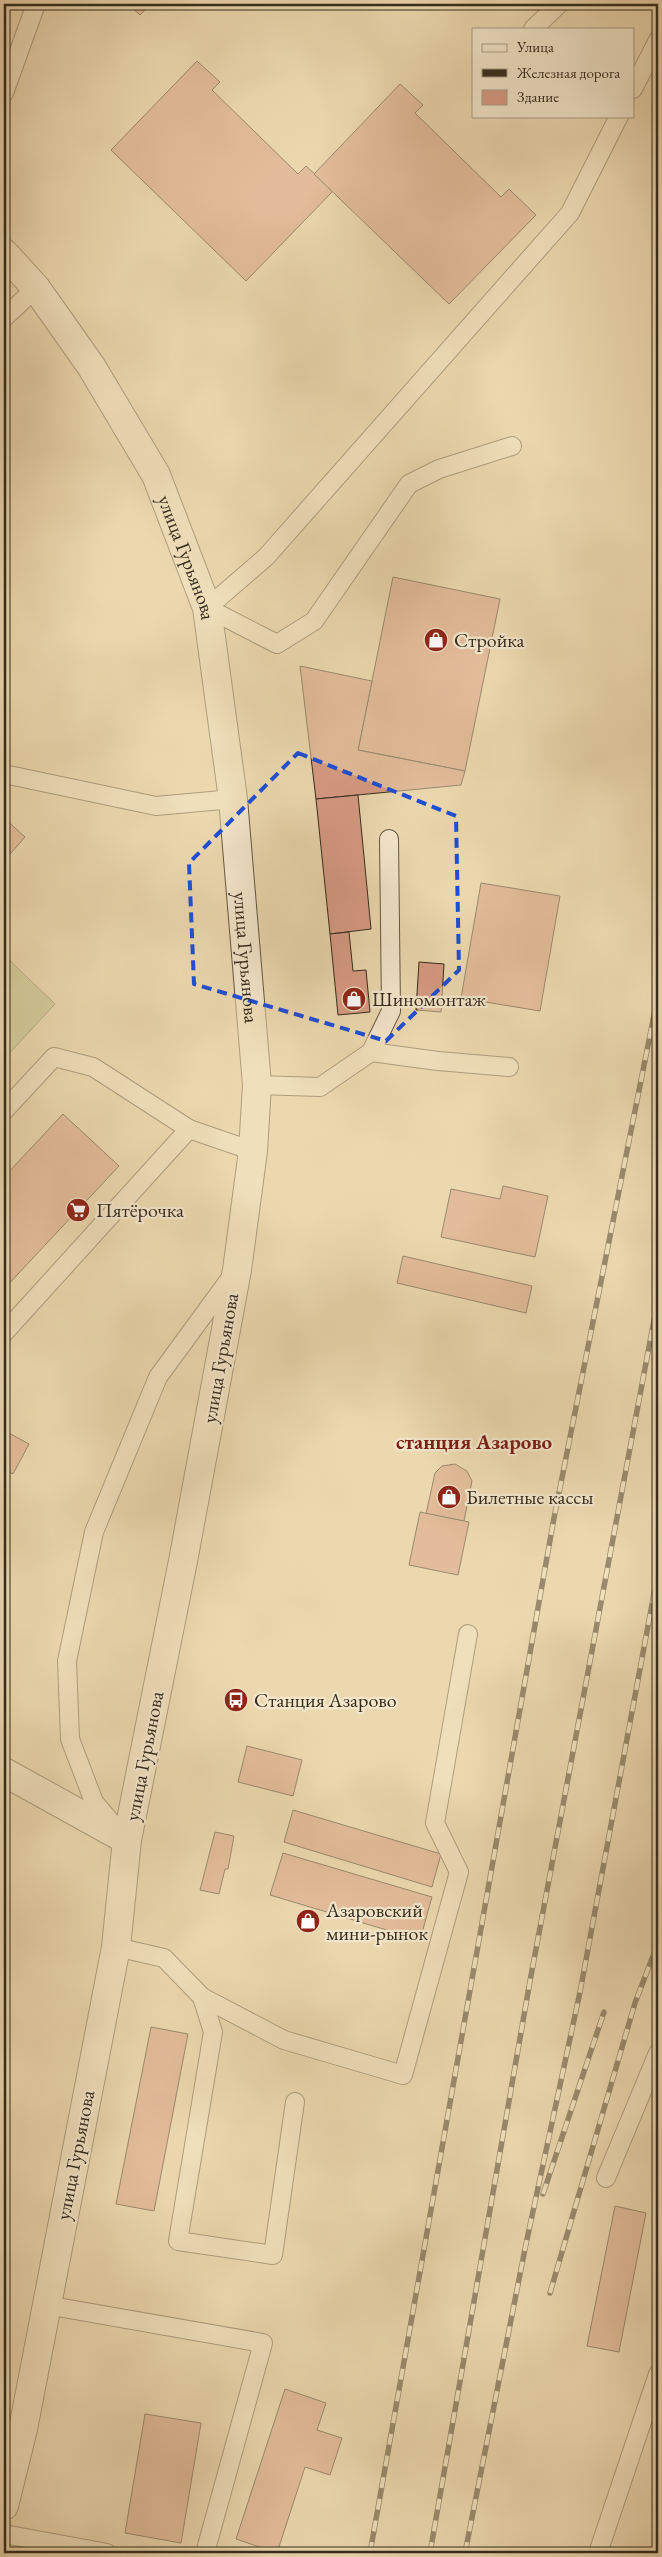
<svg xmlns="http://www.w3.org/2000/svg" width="662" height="2557" font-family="'EB Garamond',serif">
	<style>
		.green { fill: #bcbe88; stroke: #787452 }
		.building { fill: #d79b84; stroke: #342b1d }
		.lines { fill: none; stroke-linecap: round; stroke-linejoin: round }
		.service-casing { stroke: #625642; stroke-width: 20 }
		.minor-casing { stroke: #625642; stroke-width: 30 }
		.tertiary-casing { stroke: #625642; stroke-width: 30 }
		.service { stroke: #f3e6cb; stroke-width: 18 }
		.minor { stroke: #f3e6cb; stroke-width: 28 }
		.tertiary { stroke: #f3e6cb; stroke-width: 28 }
		.rail-casing { stroke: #342b1d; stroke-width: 5.5 }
		.rail { stroke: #f3e6cb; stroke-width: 4; stroke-dasharray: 11; stroke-linecap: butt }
		.marked { fill: none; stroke: #1d4ed8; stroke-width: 4; stroke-dasharray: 10 6; stroke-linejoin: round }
		.labels { text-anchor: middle; stroke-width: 4.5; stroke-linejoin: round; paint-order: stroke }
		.street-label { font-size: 20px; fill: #342b1d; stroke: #f3e6cb }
		.poi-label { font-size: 20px; fill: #342b1d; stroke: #f3e6cb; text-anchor: start }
		.neighbourhood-label { font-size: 21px; font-weight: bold; fill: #7a1f14; stroke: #f3e6cb }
	</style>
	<rect width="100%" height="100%" fill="#ecd8af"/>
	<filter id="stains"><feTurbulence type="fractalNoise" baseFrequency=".004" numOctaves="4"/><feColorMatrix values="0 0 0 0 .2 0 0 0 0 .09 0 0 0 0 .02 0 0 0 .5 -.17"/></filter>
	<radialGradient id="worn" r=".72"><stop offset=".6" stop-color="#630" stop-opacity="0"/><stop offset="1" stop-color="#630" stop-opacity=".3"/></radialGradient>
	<path class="green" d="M 4,955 L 55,1004 L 4,1059 Z"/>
	<g class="building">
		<path d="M 128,4 L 151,4 L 140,15 Z"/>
		<path d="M 197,61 L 220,82 L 212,90 L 298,174 L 306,166 L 333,191 L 246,281 L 111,150 Z"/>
		<path d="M 400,84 L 423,105 L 415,113 L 501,197 L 509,189 L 536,215 L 449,304 L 314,174 Z"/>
		<path d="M 393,577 L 500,599 L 465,771 L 358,750 Z"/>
		<path d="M 300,666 L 372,681 L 358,750 L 465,771 L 461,785 L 316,799 Z"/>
		<path d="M 358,795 L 371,929 L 330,934 L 316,799 Z"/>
		<path d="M 4,818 L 25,837 L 4,861 Z"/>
		<path d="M 481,883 L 560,896 L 540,1011 L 461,998 Z"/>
		<path d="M 349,932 L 353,971 L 366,970 L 370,1012 L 338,1015 L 330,934 Z"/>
		<path d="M 419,962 L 444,964 L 441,1012 L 416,1010 Z"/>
		<path d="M 63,1114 L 119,1166 L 4,1289 L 4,1177 Z"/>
		<path d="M 503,1186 L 548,1196 L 535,1257 L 441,1237 L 451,1189 L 500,1199 Z"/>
		<path d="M 403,1256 L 532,1286 L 526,1313 L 397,1283 Z"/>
		<path d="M 7,1432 L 29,1444 L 13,1474 L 4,1469 L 4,1439 Z"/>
		<path d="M 455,1464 L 467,1471 L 472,1481 L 464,1521 L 426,1514 L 435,1473 L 442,1466 Z"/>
		<path d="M 420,1512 L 469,1522 L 458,1575 L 409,1565 Z"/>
		<path d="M 247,1746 L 302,1760 L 293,1796 L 238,1782 Z"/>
		<path d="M 293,1810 L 441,1854 L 432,1887 L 284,1842 Z"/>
		<path d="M 215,1832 L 234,1836 L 228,1869 L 225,1869 L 219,1894 L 200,1890 Z"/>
		<path d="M 283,1853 L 432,1897 L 420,1940 L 270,1895 Z"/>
		<path d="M 151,2027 L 188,2034 L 154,2211 L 116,2204 Z"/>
		<path d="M 615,2206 L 646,2213 L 619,2352 L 587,2346 Z"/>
		<path d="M 285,2389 L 326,2403 L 317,2430 L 342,2438 L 330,2475 L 305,2467 L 277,2553 L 236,2539 Z"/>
		<path d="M 145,2414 L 201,2423 L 181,2543 L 125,2533 Z"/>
	</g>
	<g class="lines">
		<g class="service-casing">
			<g id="service">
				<path d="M 533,29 L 559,4"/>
				<path d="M 633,89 L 658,40"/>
				<path d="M 4,93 L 36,4"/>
				<path d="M 4,318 L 36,288"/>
				<path d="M 512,446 L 439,469 L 409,484 L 314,621 L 277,644 L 207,608 L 266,557 L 570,213 L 619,116"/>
				<path d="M 4,774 L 156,806 L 233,799"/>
				<path d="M 371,1052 L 438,1061 L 509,1067"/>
				<path d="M 257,1085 L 320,1087 L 371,1052 L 391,1011 L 389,839"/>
				<path d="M 4,1111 L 54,1057 L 93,1067 L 189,1129 L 253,1151"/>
				<path d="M 4,1333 L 189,1129"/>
				<path d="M 116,1828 L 94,1802 L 70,1739 L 67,1661 L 94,1532 L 158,1377 L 232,1276"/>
				<path d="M 116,1947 L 164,1958 L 202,1997 L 284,2040 L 403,2075 L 459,1872 L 435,1823 L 468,1634"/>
				<path d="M 202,1997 L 213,2032 L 178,2241 L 273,2255 L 295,2102"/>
				<path d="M 606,2178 L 658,2053"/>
				<path d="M 46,2305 L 263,2343 L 205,2553"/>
				<path d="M 4,2437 L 23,2429"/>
				<path d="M 4,2534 L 107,2553"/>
				<path d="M 598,2553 L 658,2374"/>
			</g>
		</g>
		<g class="minor-casing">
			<path id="minor" d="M 4,1772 L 127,1840"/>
		</g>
		<g class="tertiary-casing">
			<g id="tertiary">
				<path id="s1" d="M 4,253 L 36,288 L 91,366 L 156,475 L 207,608 L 233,799 L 257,1085 L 253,1151 L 237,1270 L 183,1561 L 127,1840 L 116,1947 L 23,2429 L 4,2506"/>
			</g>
		</g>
		<use href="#service" class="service"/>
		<use href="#minor" class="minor"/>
		<use href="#tertiary" class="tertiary"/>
		<g class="rail-casing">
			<g id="rail">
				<path d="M 543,2194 L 604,2012"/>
				<path d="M 550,2293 L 635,2003 L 658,1943"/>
				<path d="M 370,2553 L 554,1518 L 658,995"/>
				<path d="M 430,2553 L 530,1981 L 658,1299"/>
				<path d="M 465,2553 L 526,2244 L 580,1992 L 658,1572"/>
			</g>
		</g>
		<use href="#rail" class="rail"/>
	</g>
	<path d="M0 0H662V2557H0ZM 298,753 L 456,816 L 459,970 L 386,1041 L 194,984 L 189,863 Z" fill="#ecd8af" fill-opacity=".55" fill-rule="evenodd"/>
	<path class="marked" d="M 298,753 L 456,816 L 459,970 L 386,1041 L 194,984 L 189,863 Z"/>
	<defs>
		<g id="shop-disc" transform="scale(1.25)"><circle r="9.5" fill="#8f2418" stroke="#f3e6cb"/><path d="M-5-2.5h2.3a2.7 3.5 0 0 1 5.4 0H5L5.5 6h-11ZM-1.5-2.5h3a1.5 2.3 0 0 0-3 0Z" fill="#fff"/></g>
		<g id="supermarket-disc" transform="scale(1.25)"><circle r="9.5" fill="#8f2418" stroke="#f3e6cb"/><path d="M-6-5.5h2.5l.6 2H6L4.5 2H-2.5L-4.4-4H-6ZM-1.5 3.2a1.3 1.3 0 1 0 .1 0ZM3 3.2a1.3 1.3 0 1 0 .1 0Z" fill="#fff"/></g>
		<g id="bus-disc" transform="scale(1.25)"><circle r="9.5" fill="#8f2418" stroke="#f3e6cb"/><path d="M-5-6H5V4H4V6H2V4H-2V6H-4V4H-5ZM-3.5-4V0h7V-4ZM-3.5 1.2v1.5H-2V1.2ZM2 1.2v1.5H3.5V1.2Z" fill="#fff"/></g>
	</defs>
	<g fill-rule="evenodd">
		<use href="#shop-disc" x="436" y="640"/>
		<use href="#shop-disc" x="354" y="999"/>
		<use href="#supermarket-disc" x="78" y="1210"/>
		<use href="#shop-disc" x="449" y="1497"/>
		<use href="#bus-disc" x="236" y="1700"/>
		<use href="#shop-disc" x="308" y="1921"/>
	</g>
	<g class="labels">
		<g class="street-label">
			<text dy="7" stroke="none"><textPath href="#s1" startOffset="358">улица Гурьянова</textPath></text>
			<text dy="7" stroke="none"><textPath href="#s1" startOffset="764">улица Гурьянова</textPath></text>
			<text transform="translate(220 1358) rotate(-80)" y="7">улица Гурьянова</text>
			<text transform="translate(144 1756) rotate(-79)" y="7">улица Гурьянова</text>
			<text transform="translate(75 2155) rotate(-79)" y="7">улица Гурьянова</text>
		</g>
		<g class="poi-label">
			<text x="454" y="647">Стройка</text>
			<text x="372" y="1006">Шиномонтаж</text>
			<text x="96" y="1217">Пятёрочка</text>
			<text x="466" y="1504">Билетные кассы</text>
			<text x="254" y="1707">Станция Азарово</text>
			<text x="326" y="1917">Азаровский<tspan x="326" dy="23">мини-рынок</tspan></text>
		</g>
		<g class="neighbourhood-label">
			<text x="474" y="1449">станция Азарово</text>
		</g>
	</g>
	<rect width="662" height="2557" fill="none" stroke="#ecd8af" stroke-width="20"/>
	<rect x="5" y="5" width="652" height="2547" fill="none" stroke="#342b1d" stroke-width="2.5"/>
	<rect x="10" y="10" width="642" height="2537" fill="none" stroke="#342b1d"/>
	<rect x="472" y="28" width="162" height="90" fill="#f3e6cb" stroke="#a79b85"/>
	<rect x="482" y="44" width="25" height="8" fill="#f3e6cb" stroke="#a79b85"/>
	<text x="517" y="52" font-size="15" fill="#342b1d">Улица</text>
	<rect x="482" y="69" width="25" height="8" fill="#342b1d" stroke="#a79b85"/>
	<text x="517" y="78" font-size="15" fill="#342b1d">Железная дорога</text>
	<rect x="482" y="90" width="25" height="15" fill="#d79b84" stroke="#a79b85"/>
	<text x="517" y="102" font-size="15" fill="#342b1d">Здание</text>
	<rect width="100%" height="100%" filter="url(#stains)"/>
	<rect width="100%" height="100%" fill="url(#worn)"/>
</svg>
